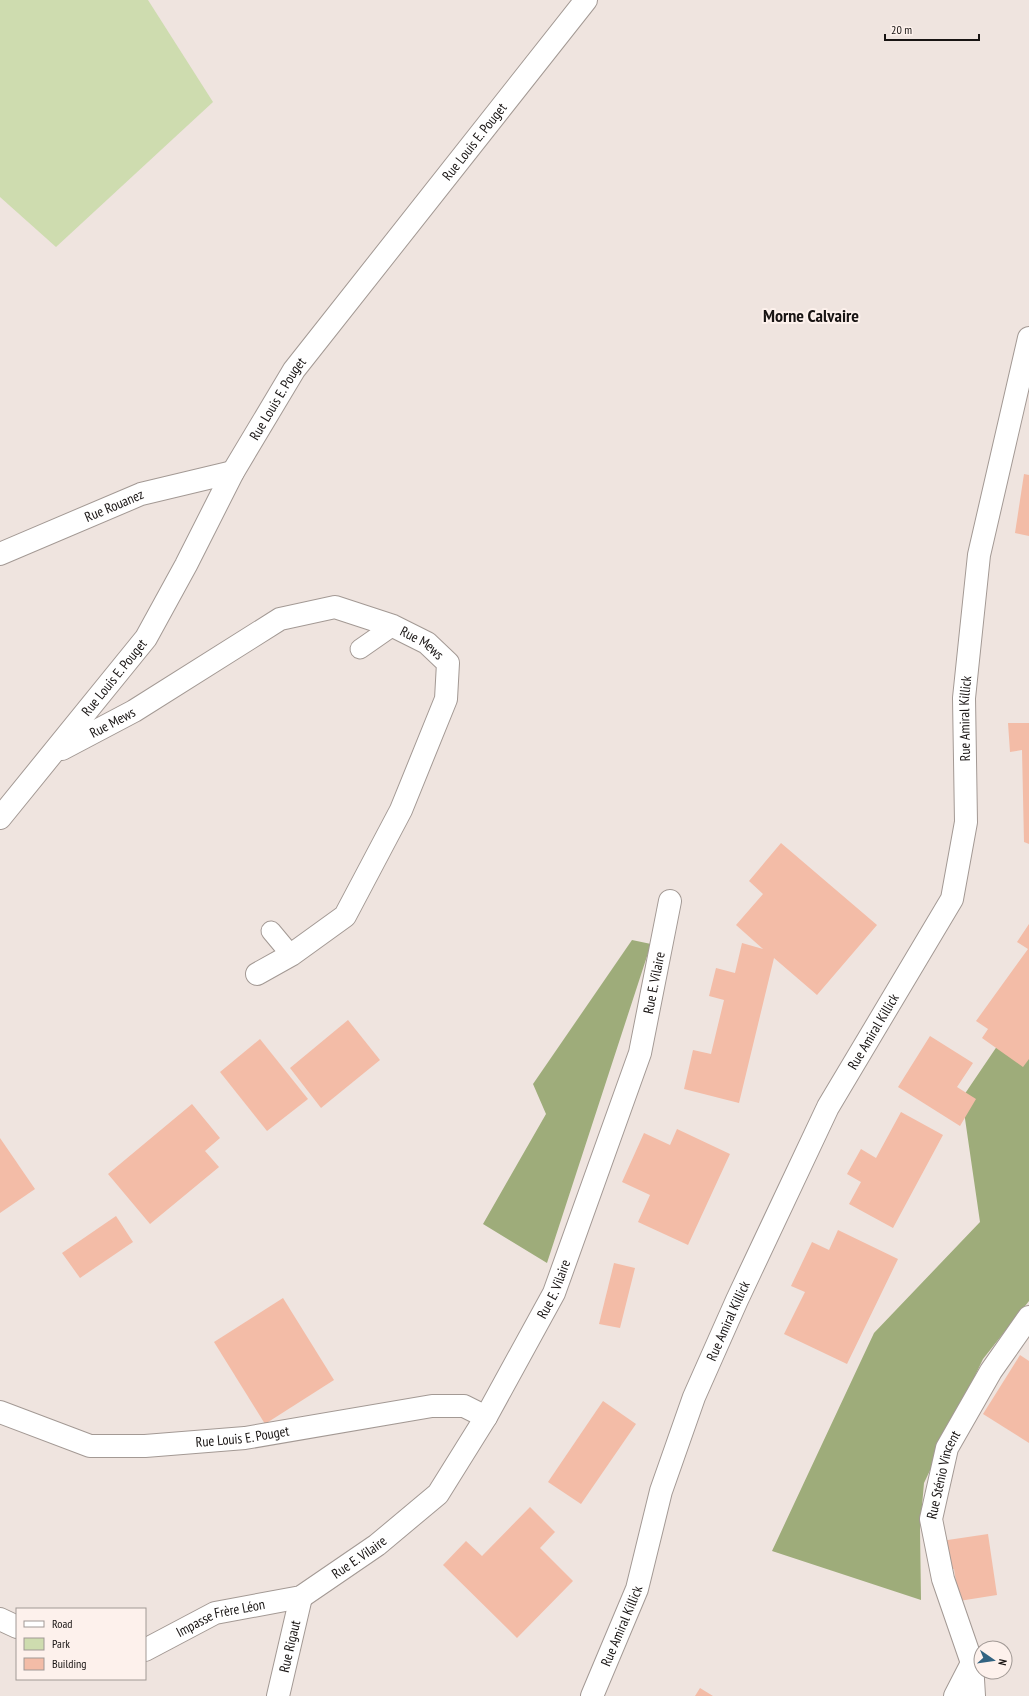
<svg xmlns="http://www.w3.org/2000/svg" width="1029" height="1696" viewBox="0 0 1029 1696" font-family="'PT Sans Narrow',sans-serif">
<style>
.green{fill:#cedcaf}
.forest{fill:#9eac7a}
.building{fill:#f3bca7}
.lines{fill:none;stroke-linecap:round;stroke-linejoin:round}
.lane-casing{stroke:#a39994;stroke-width:21}
.street-casing{stroke:#a39994;stroke-width:24}
.lane{stroke:#fff;stroke-width:19}
.street{stroke:#fff;stroke-width:22}
.labels{text-anchor:middle;stroke-width:4;stroke-linejoin:round;paint-order:stroke}
.street-label{font-size:14px;fill:#181413;stroke:#fdf1ec}
.district-label{font-size:18px;font-weight:bold;fill:#181413;stroke:#fdf1ec}
</style>
<rect width="100%" height="100%" fill="#efe4df"/>
<!-- green -->
<polygon class="green" points="0,0 148,0 213,102 56,247 0,197"/>
<!-- forest -->
<g class="forest">
<polygon points="632,940 651,944 547,1263 483,1224 546,1114 533,1084"/>
<polygon points="1029,999 1029,1301 983,1359 924,1483 920,1529 921,1600 772,1551 874,1333 980,1222 962,1098"/>
</g>
<!-- building -->
<g class="building">
<polygon points="1024,474 1029,475 1029,536 1015,533"/>
<polygon points="1008,723 1029,723 1029,844 1024,842 1022,750 1010,752"/>
<polygon points="781,843 877,925 817,995 774,958 739,1103 684,1089 693,1050 711,1054 724,1000 709,996 716,968 735,973 742,943 763,949 736,925 763,894 749,881"/>
<polygon points="1029,924 1029,1059 1023,1067 982,1038 988,1029 976,1021 1028,949 1017,942"/>
<polygon points="348,1020 380,1060 321,1108 290,1068"/>
<polygon points="930,1036 973,1063 957,1087 976,1099 960,1126 898,1087"/>
<polygon points="260,1039 308,1099 267,1131 220,1072"/>
<polygon points="192,1104 220,1138 205,1151 219,1167 150,1224 108,1174"/>
<polygon points="901,1112 943,1135 893,1228 849,1204 861,1182 847,1174 861,1149 876,1158"/>
<polygon points="677,1129 730,1154 688,1245 638,1222 650,1195 622,1182 644,1133 670,1145"/>
<polygon points="0,1138 35,1189 0,1213"/>
<polygon points="116,1216 133,1242 80,1278 62,1253"/>
<polygon points="838,1230 898,1259 847,1364 784,1334 805,1292 791,1286 812,1242 829,1250"/>
<polygon points="614,1263 635,1268 620,1328 599,1324"/>
<polygon points="283,1298 334,1380 265,1424 214,1342"/>
<polygon points="1020,1355 1029,1361 1029,1443 983,1414"/>
<polygon points="603,1401 636,1424 581,1504 548,1482"/>
<polygon points="530,1507 555,1532 540,1548 573,1581 517,1638 443,1565 466,1541 482,1556"/>
<polygon points="988,1534 997,1595 959,1601 954,1569 945,1570 941,1541"/>
<polygon points="700,1688 713,1696 695,1696"/>
</g>
<g class="lines">
<defs>
<g id="lane">
<polyline points="360,649 393,626"/>
<polyline points="271,931 291,955"/>
</g>
<g id="street">
<path id="s1" d="M 0,554 L 141,494 L 233,472"/>
<path id="s2" d="M 62,749 L 134,711 L 280,619 L 335,607 L 393,626 L 427,643 L 448,663 L 446,699 L 401,810 L 345,916 L 291,955 L 257,974"/>
<path id="s3" d="M 0,818 L 146,638 L 186,565 L 233,472 L 294,370 L 586,0"/>
<path id="s4" d="M 0,1412 L 90,1446 L 145,1446 L 245,1438 L 432,1406 L 464,1406 L 486,1417"/>
<polyline points="0,1619 17,1627"/>
<path id="s5" d="M 145,1650 L 215,1613 L 301,1597 L 377,1545 L 438,1494 L 486,1417 L 554,1293 L 640,1053 L 670,901"/>
<path id="s6" d="M 278,1696 L 301,1597"/>
<path id="s7" d="M 592,1696 L 637,1589 L 661,1491 L 694,1397 L 737,1300 L 828,1107 L 952,899 L 966,822 L 964,698 L 979,555 L 1029,338"/>
<polyline points="955,1696 972,1663"/>
<path id="s8" d="M 974,1696 L 972,1663 L 943,1579 L 931,1519 L 947,1448 L 991,1371 L 1029,1317"/>
</g>
</defs>
<!-- lane casing -->
<use href="#lane" class="lane-casing"/>
<!-- street casing -->
<use href="#street" class="street-casing"/>
<!-- lane -->
<use href="#lane" class="lane"/>
<!-- street -->
<use href="#street" class="street"/>
</g>
<g class="labels">
<!-- street labels -->
<g class="street-label">
<text dy="5" stroke="none"><textPath href="#s3" startOffset="829">Rue Louis E. Pouget</textPath></text>
<text dy="5" stroke="none"><textPath href="#s3" startOffset="505">Rue Louis E. Pouget</textPath></text>
<text dy="5" stroke="none"><textPath href="#s1" startOffset="124">Rue Rouanez</textPath></text>
<text dy="5" stroke="none"><textPath href="#s2" startOffset="405">Rue Mews</textPath></text>
<text dy="5" stroke="none"><textPath href="#s3" startOffset="181">Rue Louis E. Pouget</textPath></text>
<text dy="5" stroke="none"><textPath href="#s7" startOffset="1060">Rue Amiral Killick</textPath></text>
<text dy="5" stroke="none"><textPath href="#s2" startOffset="57">Rue Mews</textPath></text>
<text dy="5" stroke="none"><textPath href="#s5" startOffset="897">Rue E. Vilaire</textPath></text>
<text dy="5" stroke="none"><textPath href="#s7" startOffset="724">Rue Amiral Killick</textPath></text>
<text dy="5" stroke="none"><textPath href="#s5" startOffset="574">Rue E. Vilaire</textPath></text>
<text dy="5" stroke="none"><textPath href="#s7" startOffset="400">Rue Amiral Killick</textPath></text>
<text dy="5" stroke="none"><textPath href="#s4" startOffset="249">Rue Louis E. Pouget</textPath></text>
<text dy="5" stroke="none"><textPath href="#s8" startOffset="229">Rue Sténio Vincent</textPath></text>
<text dy="5" stroke="none"><textPath href="#s5" startOffset="237">Rue E. Vilaire</textPath></text>
<text dy="5" stroke="none"><textPath href="#s5" startOffset="83">Impasse Frère Léon</textPath></text>
<text dy="5" stroke="none"><textPath href="#s7" startOffset="76">Rue Amiral Killick</textPath></text>
<text dy="5" stroke="none"><textPath href="#s6" startOffset="51">Rue Rigaut</textPath></text>
</g>
<!-- district labels -->
<g class="district-label">
<text x="811" y="322">Morne Calvaire</text>
</g>
</g>
<!-- legend -->
<rect x="16" y="1608" width="130" height="72" fill="#fdf1ec" stroke="#a19995"/>
<rect x="24" y="1621" width="20" height="6" fill="#ffffff" stroke="#a19995"/>
<text x="52" y="1628" font-size="12" fill="#181413">Road</text>
<rect x="24" y="1638" width="20" height="12" fill="#cedcaf" stroke="#a19995"/>
<text x="52" y="1648" font-size="12" fill="#181413">Park</text>
<rect x="24" y="1658" width="20" height="12" fill="#f3bca7" stroke="#a19995"/>
<text x="52" y="1668" font-size="12" fill="#181413">Building</text>
<!-- north arrow -->
<g transform="translate(993 1660) rotate(103)"><circle r="19" fill="#fdf1ec" stroke="#a19995"/>
<path d="M0-3L7 15L0 10L-7 15Z" fill="#326381"/>
<text y="-6" font-size="11" font-weight="bold" text-anchor="middle" fill="#181413">N</text>
</g>
<!-- scale -->
<path d="M885 34v6h94v-6" fill="none" stroke="#181413" stroke-width="2"/>
<text x="891" y="34" font-size="12" fill="#181413" stroke="#fdf1ec" stroke-width="3" paint-order="stroke">20 m</text>
</svg>
